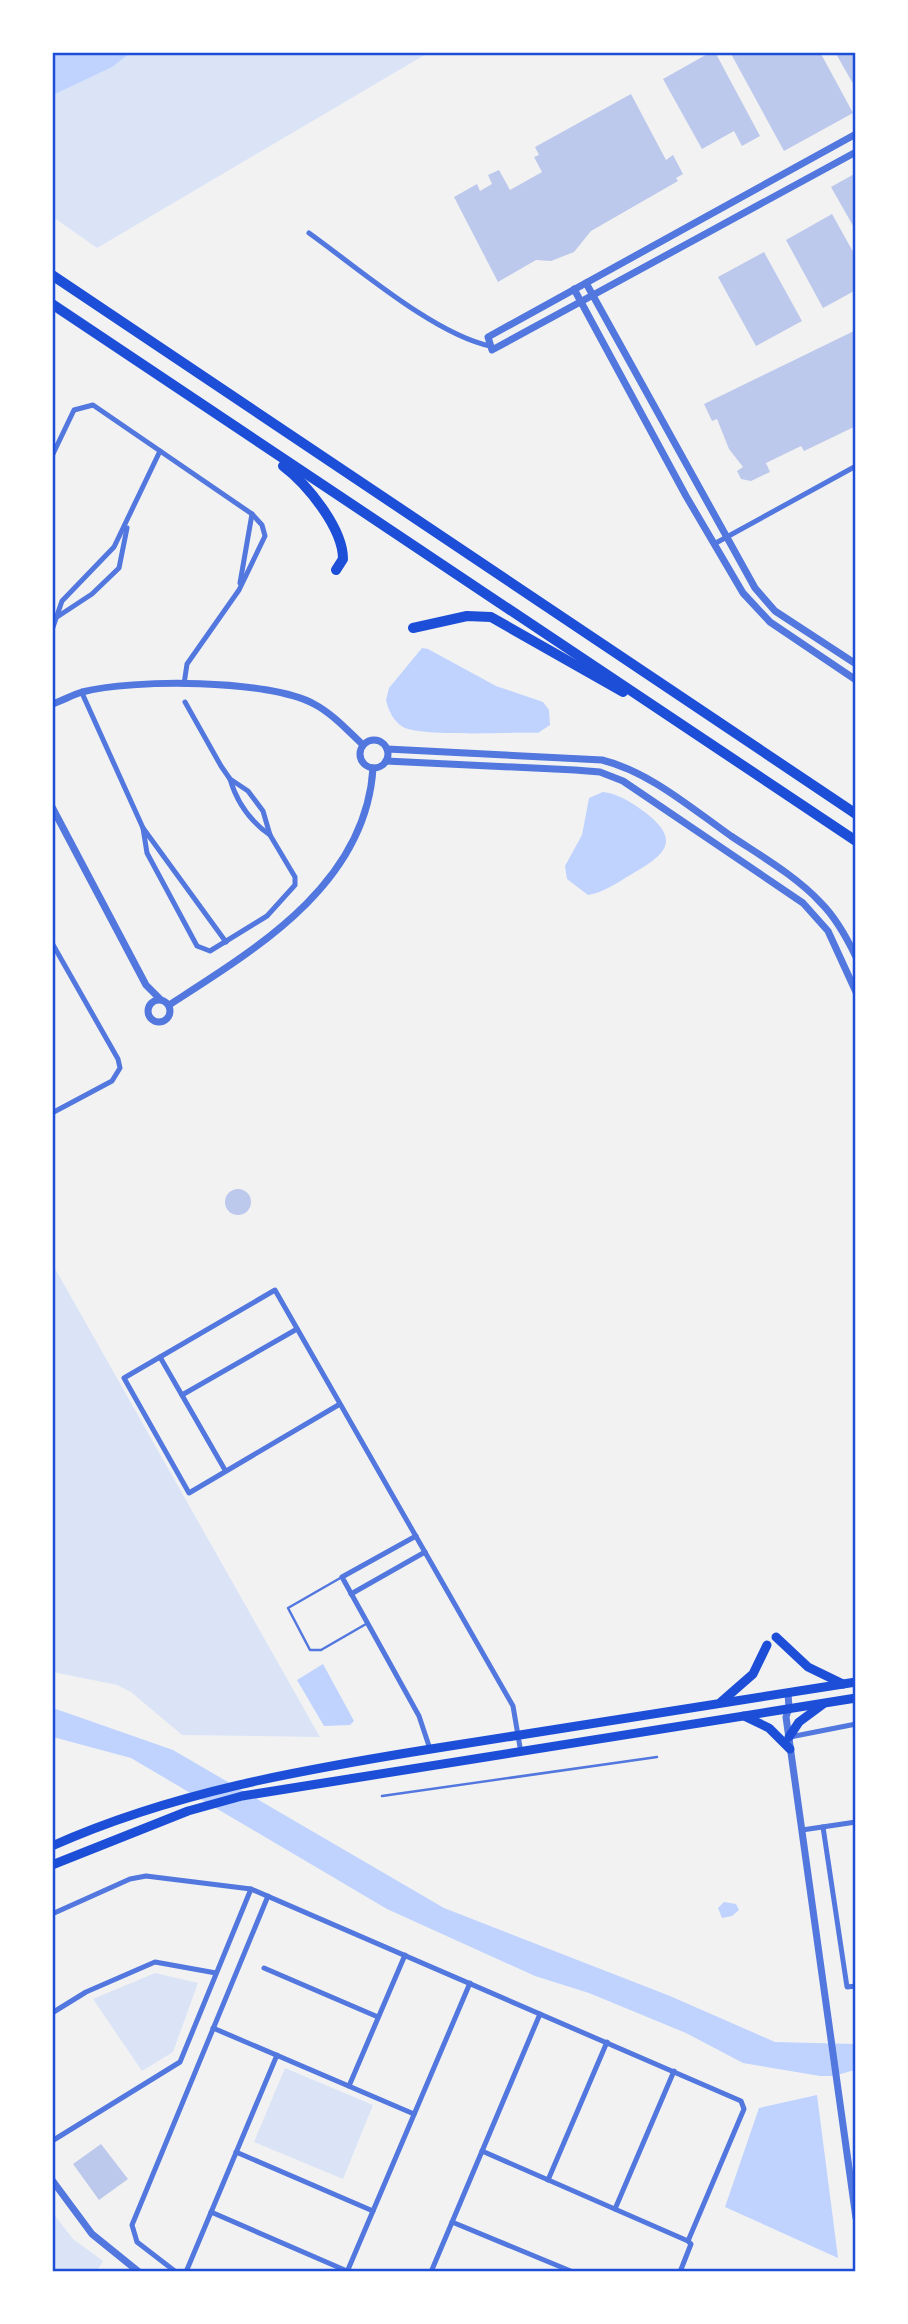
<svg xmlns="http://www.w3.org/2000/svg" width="908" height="2324" viewBox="0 0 908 2324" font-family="'DM Sans',sans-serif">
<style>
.green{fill:#dbe4f7}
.water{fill:#bfd3fe}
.building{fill:#bdc9ec}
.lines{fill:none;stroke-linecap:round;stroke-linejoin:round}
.service{stroke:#5277de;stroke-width:2.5}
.minor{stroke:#5277de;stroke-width:5}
.tertiary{stroke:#5277de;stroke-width:7}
.primary{stroke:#1d4ed8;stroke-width:9}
.motorway{stroke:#1d4ed8;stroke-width:10}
.neatline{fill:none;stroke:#1d4ed8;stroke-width:2.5}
</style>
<rect width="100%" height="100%" fill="#f2f2f2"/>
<!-- green -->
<g class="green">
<polygon points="53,53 428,53 97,248 53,217"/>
<polygon points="52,1265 53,1265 320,1737 182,1735 131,1692 117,1685 53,1672"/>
<polygon points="155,1973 198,1983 173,2052 142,2071 93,1999"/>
<polygon points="285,2068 373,2105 343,2179 254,2142"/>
<polygon points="52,2212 73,2239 103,2261 97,2271 53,2271"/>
</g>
<!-- water -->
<g class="water">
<polygon points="52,53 53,52 130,53 112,67 53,95"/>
<path d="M 422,648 L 428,649 L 496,686 L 543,702 L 549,710 L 550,725 L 538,733 C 513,732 420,737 403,727 C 394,722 388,710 386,700 L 389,688 Z"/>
<path d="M 603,792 C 620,794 632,803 646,813 C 683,842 663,856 632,874 C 618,882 603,893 588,895 L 567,879 L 565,866 L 582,835 L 589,798 Z"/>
<polygon points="323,1664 354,1721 350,1725 324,1726 297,1680"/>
<polygon points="53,1708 173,1750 444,1908 670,1996 775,2042 855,2044 855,2070 833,2076 820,2076 743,2063 686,2033 589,1993 535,1976 387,1909 131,1758 53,1737"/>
<polygon points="724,1902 736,1904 739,1910 732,1916 722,1918 718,1908"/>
<polygon points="817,2095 838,2258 725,2207 759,2108"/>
</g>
<!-- building -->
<g class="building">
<polygon points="711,52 715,52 760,136 742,146 734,131 702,149 663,79"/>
<polygon points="730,52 820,52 853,113 784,151"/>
<polygon points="835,52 856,52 856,89"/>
<polygon points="631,94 666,160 673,155 683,174 676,178 678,181 591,231 574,252 551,261 536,260 498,282 454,197 477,184 480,191 492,184 488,175 499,170 510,190 542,172 534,157 539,155 535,147"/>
<polygon points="856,173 856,231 831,187"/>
<polygon points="832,214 856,257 856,290 823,308 786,240"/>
<polygon points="764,252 802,321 756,346 718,277"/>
<polygon points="856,330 856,426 804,451 801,446 766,463 770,472 751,481 741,479 737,471 743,467 729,449 717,419 712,421 704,404"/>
<circle cx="238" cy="1202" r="13"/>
<polygon points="101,2144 128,2179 99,2200 73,2164"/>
</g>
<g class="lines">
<!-- service -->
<g class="service">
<polyline points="342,1577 288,1608 310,1650 321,1650 366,1624"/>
<polyline points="382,1796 657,1757"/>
</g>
<!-- minor -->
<g class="minor">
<path d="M 309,233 C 358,268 434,334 490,346"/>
<polyline points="52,456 74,410 93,405 252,514 262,525 265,536 239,590 187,664 184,684"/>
<polyline points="714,544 856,466"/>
<polyline points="240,583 252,514"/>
<polyline points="57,617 92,594 119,568 127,528"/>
<polyline points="52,630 62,601 114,547 160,451"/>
<polyline points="82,693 143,828 226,942"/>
<path d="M 230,779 C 237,803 250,821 270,835"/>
<polyline points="143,828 147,853 197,946 210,951 267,916 295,885 295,877 270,835 263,811 248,791 230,779 221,766 185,702"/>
<polyline points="52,943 118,1059 120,1068 112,1081 52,1113"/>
<polyline points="160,1357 225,1470"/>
<polyline points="182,1395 297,1329"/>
<polyline points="340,1404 189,1493 124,1378 275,1290 513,1706 521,1753"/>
<polyline points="416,1536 342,1577 419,1716 430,1749"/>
<polyline points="351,1594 425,1552"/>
<polyline points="790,1737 856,1724"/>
<polyline points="823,1827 847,1987 856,1986"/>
<polyline points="802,1830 856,1822"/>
<polyline points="52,1914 130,1879 146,1876 251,1889 741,2101 744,2109 688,2241 691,2244 680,2272"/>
<polyline points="264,1968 378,2017"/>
<polyline points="52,2013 86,1992 155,1962 216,1973"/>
<polyline points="213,2028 414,2114"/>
<polyline points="349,2086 405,1955"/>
<polyline points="52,2141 180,2062 251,1889"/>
<polyline points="482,2151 688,2241"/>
<polyline points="236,2152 373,2211"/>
<polyline points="548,2180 607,2042"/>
<polyline points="615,2209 674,2071"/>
<polyline points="211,2212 347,2271"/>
<polyline points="452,2222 573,2272"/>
<polyline points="176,2272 137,2242 132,2225 268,1896"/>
<polyline points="186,2272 277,2055"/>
<polyline points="347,2272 470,1983"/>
<polyline points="431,2272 540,2014"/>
</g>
<!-- tertiary -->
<g class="tertiary">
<polyline points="856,134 488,337 492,350 856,152"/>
<polyline points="586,283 755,588 775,611 856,664"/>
<polyline points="574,289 686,496 743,593 770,622 856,680"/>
<path d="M 52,704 C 62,701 72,695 82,692 C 132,679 269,679 314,704 C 333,714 348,731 363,745"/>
<circle cx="374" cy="754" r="14"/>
<path d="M 387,749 L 602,760 C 650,772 691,808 731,836 C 761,856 796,876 821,903 C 836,918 847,938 856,957"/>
<polyline points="386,761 575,770 600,772 623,781 803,903 828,931 856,992"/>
<polyline points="52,807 146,985 160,999"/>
<circle cx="159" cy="1011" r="11"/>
<path d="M 169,1005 C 256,949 366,884 373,768"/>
<polyline points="788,1693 789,1708 786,1717 856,2218"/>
<polyline points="52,2180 92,2234 139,2272"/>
</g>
<!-- primary -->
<g class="primary">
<polyline points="776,1637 808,1667 843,1684"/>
<polyline points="721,1702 753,1674 767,1645"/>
<polyline points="744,1716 769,1728 790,1749"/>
<polyline points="789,1737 799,1722 822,1705"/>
<path d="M 52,1846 C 173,1792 301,1770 431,1749 C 572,1726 714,1705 856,1682"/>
<polyline points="52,1865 188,1811 242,1796 856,1698"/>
</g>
<!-- motorway -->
<g class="motorway">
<polyline points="52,275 856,814"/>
<polyline points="52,304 856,841"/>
<path d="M 283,466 C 307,484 343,528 343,559 L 336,570"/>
<polyline points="413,628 467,616 491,617 623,692"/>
</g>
</g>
<!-- border -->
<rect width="908" height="2324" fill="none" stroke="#ffffff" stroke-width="108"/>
<rect x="54" y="54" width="800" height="2216" class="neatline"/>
</svg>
